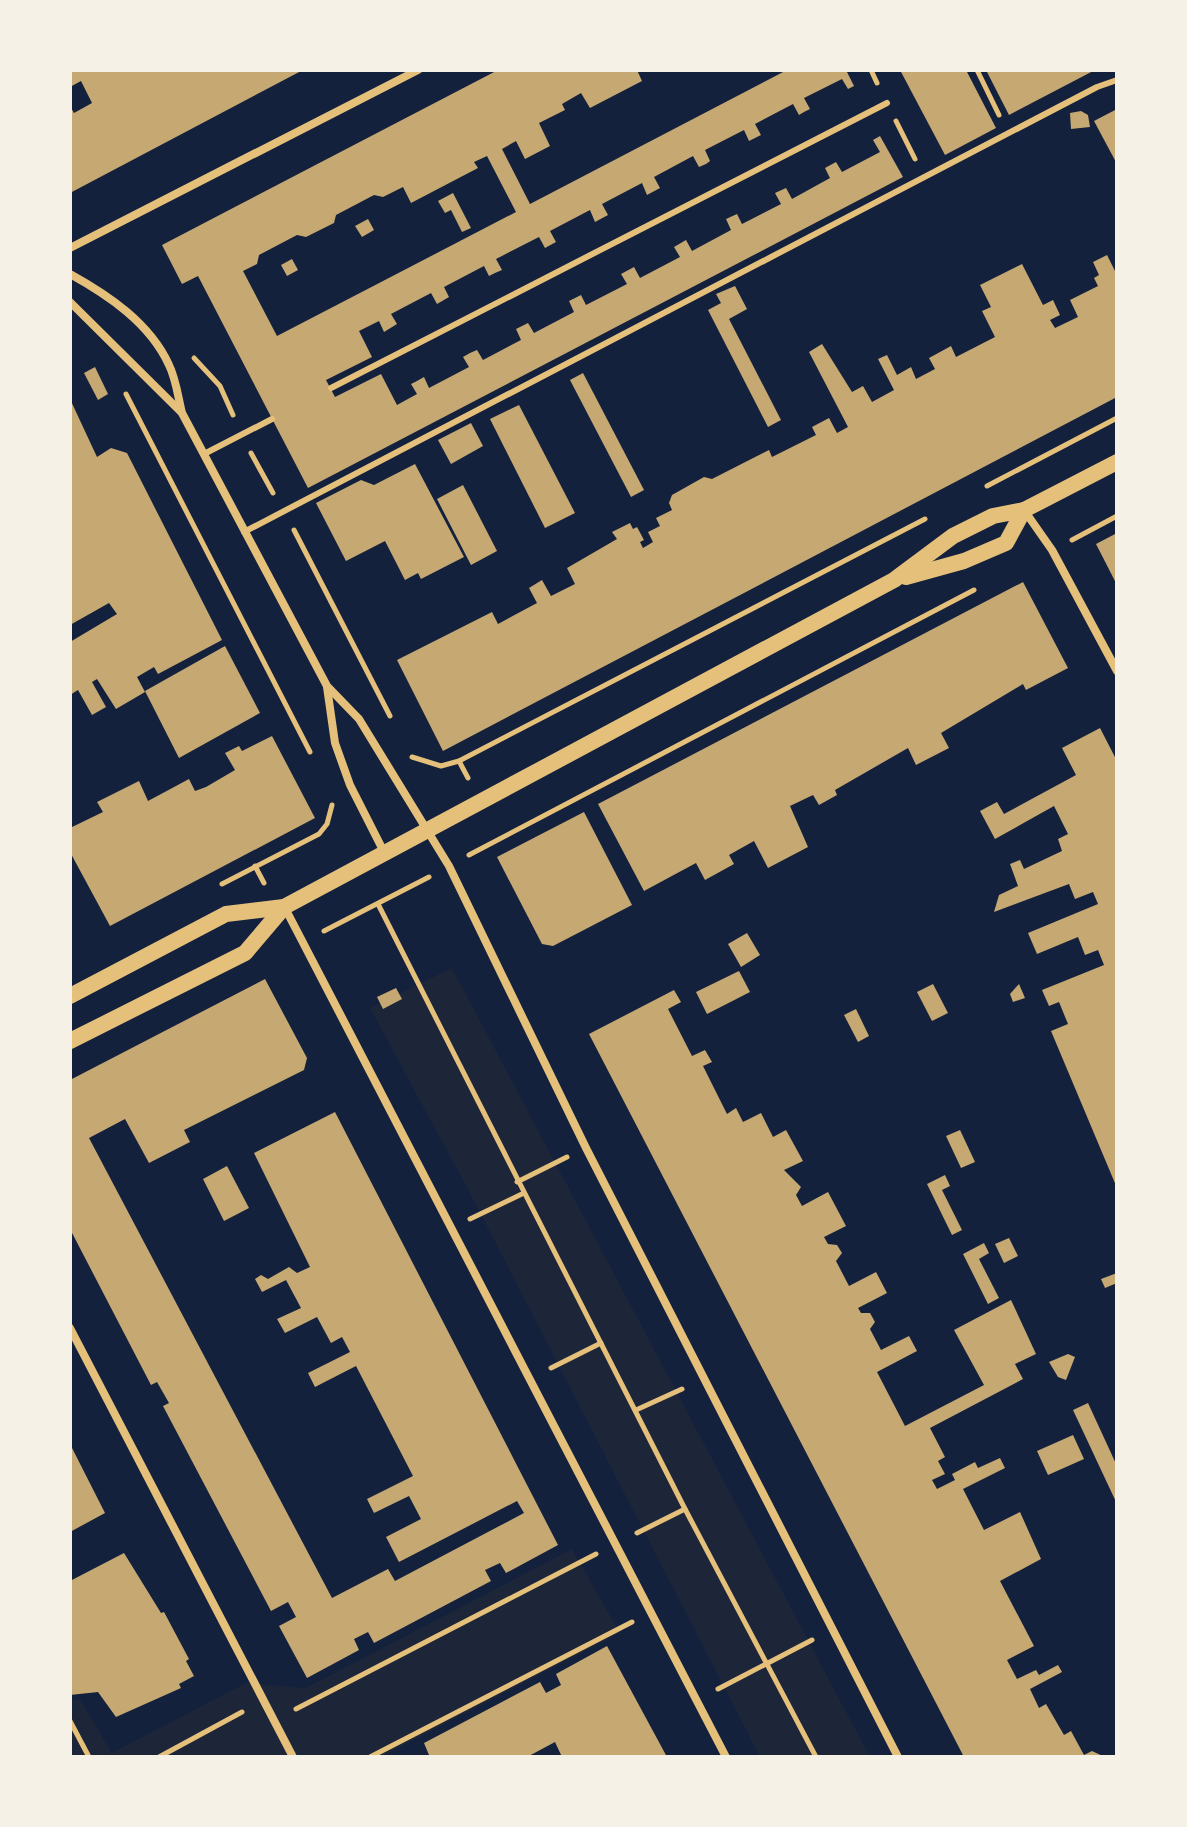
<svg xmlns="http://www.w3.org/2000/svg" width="1187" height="1827" viewBox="0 0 1187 1827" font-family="Karla,sans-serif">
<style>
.green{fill:#1d2539}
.building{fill:#c6a872;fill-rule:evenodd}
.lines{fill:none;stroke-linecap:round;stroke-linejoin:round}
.path{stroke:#e5c07b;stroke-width:5}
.service{stroke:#e5c07b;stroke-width:6}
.minor{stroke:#e5c07b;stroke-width:8}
.secondary{stroke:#e5c07b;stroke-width:16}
</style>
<rect width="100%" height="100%" fill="#14213d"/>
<!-- green -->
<g class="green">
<polygon points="452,968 870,1757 760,1757 470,1193 370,1008"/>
<polygon points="572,1549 620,1633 381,1757 70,1757 70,1700 80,1699 112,1753 246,1683 306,1688"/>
</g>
<!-- building -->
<g class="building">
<polygon points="70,70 303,70 70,193 70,106 74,113 92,103 81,81 70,87"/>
<path d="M 498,70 L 637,70 L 642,81 L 590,108 L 581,93 L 562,104 L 565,110 L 539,123 L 550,146 L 525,159 L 516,141 L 502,149 L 530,204 L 787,70 L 846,70 L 854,86 L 848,89 L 842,79 L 804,98 L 810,109 L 804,112 L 799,115 L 793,104 L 755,124 L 761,135 L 749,141 L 744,130 L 705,150 L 710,161 L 706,164 L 699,167 L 693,156 L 654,177 L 660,188 L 647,195 L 642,183 L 602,204 L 608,215 L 595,222 L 590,210 L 550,231 L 556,242 L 545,248 L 539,237 L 496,259 L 502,270 L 495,273 L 489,276 L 484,266 L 444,287 L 449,297 L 437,304 L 431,293 L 391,314 L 397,324 L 384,332 L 379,321 L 359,331 L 372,357 L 326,380 L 335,397 L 381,374 L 397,405 L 417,394 L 411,384 L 417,381 L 424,377 L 429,388 L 469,367 L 463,357 L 470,353 L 477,350 L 483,360 L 521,340 L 516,329 L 528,323 L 534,333 L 574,312 L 569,301 L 581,295 L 586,305 L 627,284 L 621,274 L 634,267 L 640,278 L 680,257 L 674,247 L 686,240 L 692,251 L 731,230 L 726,219 L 737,214 L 742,224 L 781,204 L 775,193 L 786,188 L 792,199 L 830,178 L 825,168 L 836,162 L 842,172 L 880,152 L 873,140 L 880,136 L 903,177 L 308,488 L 198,276 L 182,284 L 162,245 ZM 487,156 L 516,212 L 277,336 L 243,271 L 257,264 L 259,255 L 297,235 L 306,237 L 334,223 L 336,215 L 374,195 L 383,197 L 403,187 L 411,203 L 478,168 L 474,162 Z"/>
<polygon points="900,70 966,70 996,128 945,155"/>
<polygon points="986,70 1095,70 1009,115"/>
<polygon points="1117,109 1117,164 1094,121"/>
<polygon points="1081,111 1088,115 1090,127 1071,129 1070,113"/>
<polygon points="453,193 471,228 462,232 451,210 445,213 438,201"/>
<polygon points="368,219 374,230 362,237 355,226"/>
<polygon points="1107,255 1117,275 1117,397 443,751 397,660 492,612 498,624 537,603 529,588 542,580 551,596 575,584 567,568 617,539 612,532 630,523 633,529 637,527 644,540 640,542 643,548 653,542 648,532 660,526 656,518 672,510 669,503 672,495 704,477 712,479 769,450 772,457 816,435 812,427 829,418 837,433 848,427 809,352 822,344 852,392 863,386 872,402 894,390 878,359 887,355 897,375 911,367 916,379 935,369 929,358 951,346 956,357 995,337 982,311 991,307 980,285 1022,264 1043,305 1053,300 1060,315 1050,320 1055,328 1078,317 1070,300 1098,286 1094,278 1099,275 1093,262"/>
<polygon points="292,259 298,270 287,276 281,265"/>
<polygon points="735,286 747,309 729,319 781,420 768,427 708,310 721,303 716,294"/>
<polygon points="95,367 108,394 98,400 84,373"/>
<polygon points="583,373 644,490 631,497 570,380"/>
<polygon points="70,399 97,457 111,448 127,453 222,640 158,674 154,667 137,677 145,692 116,709 97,679 92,682 106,707 92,715 78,690 70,695 70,642 117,614 109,603 70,625"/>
<polygon points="519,405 575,513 545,528 490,419"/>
<polygon points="471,423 483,446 451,464 438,440"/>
<polygon points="415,464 464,557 421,579 418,573 405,580 385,541 346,561 316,503 361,480 374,485"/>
<polygon points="463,485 497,551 471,565 437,499"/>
<polygon points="1117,533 1117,585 1096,544"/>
<polygon points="1023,582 1068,668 1026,690 1023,684 941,733 949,748 916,765 908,748 835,790 837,795 819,805 813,795 790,806 808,847 768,868 754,841 729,855 734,864 705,880 696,863 644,891 598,804"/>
<polygon points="225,646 260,713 179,758 145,691"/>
<polygon points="1100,728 1117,761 1117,1188 1051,1031 1068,1024 1059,1002 1049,1006 1042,990 1104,965 1098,950 1085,955 1078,937 1037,954 1028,933 1098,904 1093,892 1075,899 1069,884 994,912 999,895 1018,886 1010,864 1020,860 1024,869 1062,851 1058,839 1068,834 1054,806 995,839 980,811 997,802 1004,814 1076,775 1062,748"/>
<polygon points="272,736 315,818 110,926 70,852 70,828 103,812 97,802 139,781 148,801 189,779 195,791 206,787 235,770 225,753 239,746 242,751"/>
<polygon points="584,812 632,905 553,946 542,944 497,857"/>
<polygon points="747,933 760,955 741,967 728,944"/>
<polygon points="739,971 750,992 707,1014 696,992"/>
<polygon points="265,979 307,1058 304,1070 184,1130 190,1142 149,1163 125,1119 89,1138 332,1598 388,1569 395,1581 524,1513 517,1501 399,1562 386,1537 421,1519 409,1496 374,1513 367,1499 413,1476 356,1366 315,1387 308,1373 350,1352 342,1337 331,1343 317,1317 285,1333 277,1319 301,1308 286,1280 262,1292 255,1279 261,1275 268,1279 289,1267 297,1273 310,1267 254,1153 335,1112 558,1545 506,1573 500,1563 485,1570 491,1581 374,1643 368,1632 354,1639 359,1650 307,1678 279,1626 296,1617 288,1602 271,1611 163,1406 169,1403 157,1382 151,1385 70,1229 70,1080"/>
<polygon points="933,984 948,1013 932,1021 917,992"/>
<polygon points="1019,984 1025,998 1013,1002 1010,994"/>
<polygon points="396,988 402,999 383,1009 377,997"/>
<polygon points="674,990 681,1002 668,1009 692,1056 705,1050 712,1062 703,1066 727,1114 736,1108 743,1122 761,1113 773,1137 786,1130 803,1161 784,1170 801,1187 796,1195 802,1206 828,1192 846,1226 824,1237 828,1244 837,1245 842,1253 836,1261 849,1286 876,1272 887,1293 858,1308 861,1313 870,1313 875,1322 870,1329 881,1350 909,1336 917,1351 877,1372 905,1426 984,1385 954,1330 1011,1300 1036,1354 1015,1364 1023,1379 930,1428 945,1457 938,1461 945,1474 932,1480 937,1489 955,1480 952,1474 975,1462 978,1468 1000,1458 1005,1468 963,1489 984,1530 1020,1512 1041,1559 1000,1581 1034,1646 1007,1660 1017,1679 1036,1670 1039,1675 1058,1665 1062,1672 1030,1689 1039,1708 1046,1704 1064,1735 1071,1731 1084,1755 1092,1751 1105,1757 964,1757 589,1034"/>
<polygon points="856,1009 869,1036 858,1042 844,1015"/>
<polygon points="960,1130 975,1162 961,1168 946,1136"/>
<polygon points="227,1166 249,1208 224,1221 203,1179"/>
<polygon points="945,1175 950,1186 942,1190 962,1230 952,1235 927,1184"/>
<polygon points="1009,1238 1018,1256 1004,1263 995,1244"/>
<polygon points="984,1243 989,1253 979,1259 999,1298 988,1304 963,1254"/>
<polygon points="1117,1273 1117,1283 1105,1288 1101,1279"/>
<polygon points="1068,1354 1075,1357 1066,1380 1058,1377 1049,1362"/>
<polygon points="1088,1403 1117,1466 1117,1504 1073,1410"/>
<polygon points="1073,1435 1084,1459 1048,1475 1037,1451"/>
<polygon points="70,1444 105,1513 70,1532"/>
<polygon points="124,1553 161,1613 164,1612 189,1659 186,1661 194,1676 179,1684 181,1688 116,1717 98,1692 70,1695 70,1581"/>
<polygon points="607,1646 667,1757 562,1757 555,1742 527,1757 425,1757 429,1755 424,1743 540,1682 546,1693 561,1685 556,1674"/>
</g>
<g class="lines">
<!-- path -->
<g class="path">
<polyline points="871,70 877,83"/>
<polyline points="977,70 999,115"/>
<polyline points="896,121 915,159"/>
<polyline points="194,358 220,386 233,415"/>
<polyline points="126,394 310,752"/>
<polyline points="251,453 273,493"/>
<polyline points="987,486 1117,418"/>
<polyline points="294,530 390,716"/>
<polyline points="1072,540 1117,516"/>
<polyline points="412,757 441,766 459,761 925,519"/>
<polyline points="459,761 468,778"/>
<polyline points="469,855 974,590"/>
<polyline points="255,866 264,883"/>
<polyline points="222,884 319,834 327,824 332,805"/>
<polyline points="378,904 685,1509 816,1757"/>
<polyline points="324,931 429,877"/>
<polyline points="517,1182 567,1157"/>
<polyline points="470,1219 524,1193"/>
<polyline points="551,1368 601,1343"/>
<polyline points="636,1410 682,1389"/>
<polyline points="637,1533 685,1509"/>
<polyline points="718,1689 812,1640"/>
<polyline points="296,1709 596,1554"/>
<polyline points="70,1721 89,1757"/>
<polyline points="159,1757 242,1712"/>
<polyline points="370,1757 632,1622"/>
</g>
<!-- service -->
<g class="service">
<polyline points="331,388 887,103"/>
<polyline points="204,454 272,419"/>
<polyline points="244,532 1097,87 1117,80"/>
</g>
<!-- minor -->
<g class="minor">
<polyline points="70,248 418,70"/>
<path d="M 70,274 C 108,295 150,323 169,365 C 176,379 178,397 182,413 L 327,686 L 359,719 L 449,866 L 586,1148 L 898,1757"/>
<polyline points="70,302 181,412"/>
<polyline points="1024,510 1052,550 1117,671"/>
<polyline points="327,687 335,743 350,785 385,854"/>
<polyline points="285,908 726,1757"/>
<polyline points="70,1328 293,1757"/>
</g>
<!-- secondary -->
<g class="secondary">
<polyline points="906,577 964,561 1006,543 1024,510"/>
<polyline points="70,996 226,914 284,907"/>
<polyline points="70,1041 245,953 284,907 894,580 953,536 993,516 1024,510 1117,462"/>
</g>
</g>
<!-- border -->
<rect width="1187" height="1827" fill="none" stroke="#f6f1e7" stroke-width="144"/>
</svg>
